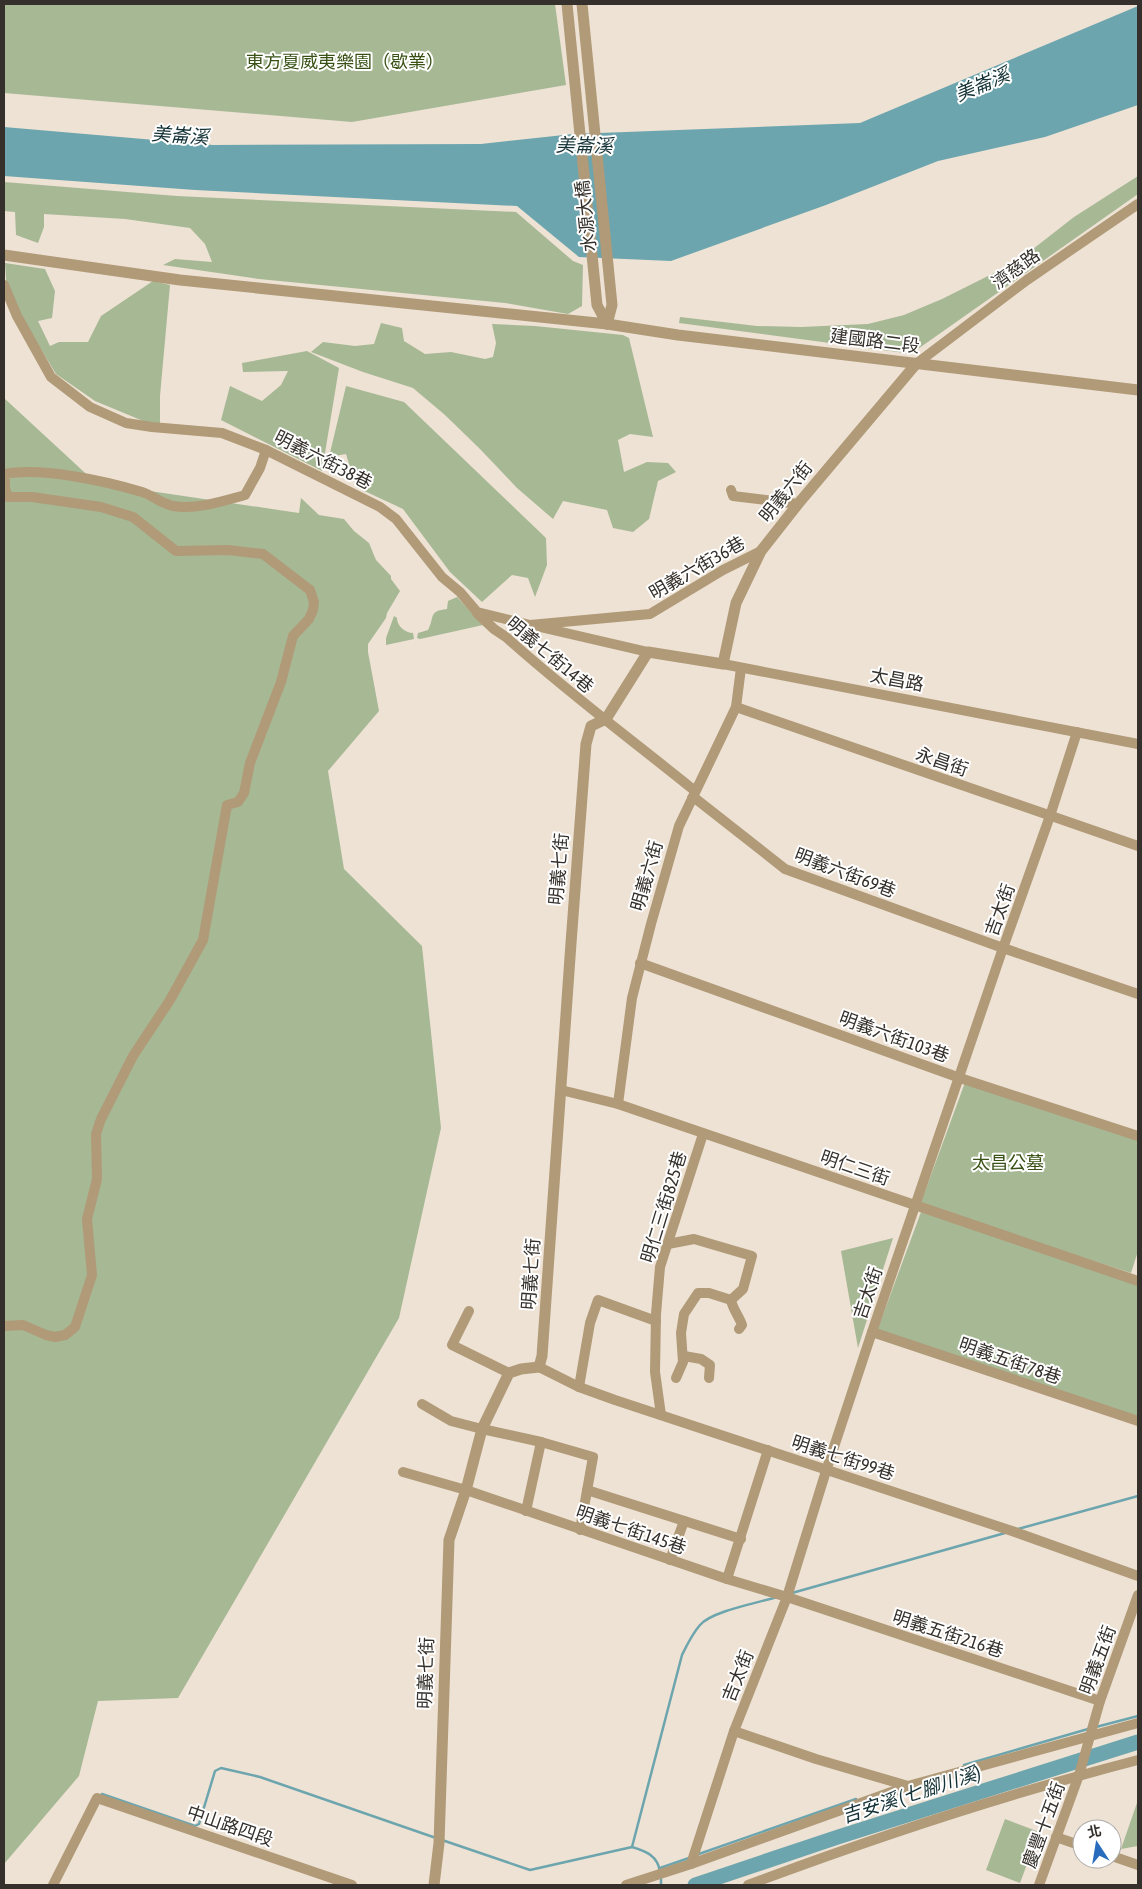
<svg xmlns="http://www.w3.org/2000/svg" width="1142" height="1889" viewBox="0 0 1142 1889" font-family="'Asap Condensed','Noto Sans TC',sans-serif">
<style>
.green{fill:#a7b895}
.water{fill:#6da5ae}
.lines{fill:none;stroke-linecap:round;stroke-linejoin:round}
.stream{stroke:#6da5ae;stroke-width:2.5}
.river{stroke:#6da5ae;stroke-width:15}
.minor{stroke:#b09a78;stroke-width:10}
.tertiary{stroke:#b09a78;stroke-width:11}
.labels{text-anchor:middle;stroke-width:4;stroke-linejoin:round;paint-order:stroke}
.park-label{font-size:18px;fill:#395115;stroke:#fff}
.street-label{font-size:18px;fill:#35302b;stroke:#fff}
.water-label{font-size:19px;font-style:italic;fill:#143236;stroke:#fff}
</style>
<rect width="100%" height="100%" fill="#eee2d4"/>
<!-- green -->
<g class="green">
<polygon points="4,4 555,4 566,85 352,122 4,93"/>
<polygon points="1138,176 1138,194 915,351 905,353 679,323 680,317 757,326 801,327 868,324 904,315 942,299 998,271 1024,256 1074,217"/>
<polygon points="4,182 177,196 516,212 573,261 583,265 582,306 568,314 505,303 259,279 163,265 175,259 212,262 205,244 190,228 125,219 44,214 44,227 38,243 16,235 15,212 4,211"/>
<polygon points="5,263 45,269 55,291 52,318 38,321 50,346 59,342 88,342 101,316 153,281 170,285 160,396 160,428 95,401 56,374 7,293"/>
<polygon points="381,323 402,328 404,341 425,354 451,352 485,359 493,357 496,343 492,324 535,326 623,335 629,338 653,437 630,434 618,440 624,472 647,462 668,463 676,472 658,481 649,519 633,532 613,528 607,510 563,501 553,519 517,488 480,449 445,415 413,388 363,372 311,352 323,342 355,346 374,344"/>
<polygon points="307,351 339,368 322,471 221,420 230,386 262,401 281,385 288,371 243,372 242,363"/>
<polygon points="346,386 404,402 546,538 547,565 535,597 528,578 512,575 482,602 450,572 403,509 356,487 346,454 329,457"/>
<polygon points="4,398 96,483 299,513 301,498 319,515 344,519 354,531 369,543 376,560 391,576 391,579 400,591 387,613 386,618 368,644 368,652 379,711 328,771 344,869 422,946 441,1128 399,1318 178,1698 98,1701 79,1776 4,1864"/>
<path d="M 457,597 L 483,625 L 420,639 L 417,638 L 418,633 L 428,630 C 435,617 428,611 447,609 L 448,601 Z"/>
<path d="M 394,616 L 397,618 C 397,626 405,633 413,633 L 414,639 L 386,645 L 386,638 Z"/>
<polygon points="967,1077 1138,1135 1138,1251 1131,1273 920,1205"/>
<polygon points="921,1212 1138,1284 1138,1418 877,1331"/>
<polygon points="893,1238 858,1348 841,1251"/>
<polygon points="1138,1800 1138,1846 1121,1849"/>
<polygon points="1005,1819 1039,1832 1020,1883 986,1870"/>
</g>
<!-- water -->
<polygon class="water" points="1138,6 1138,105 1045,137 938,161 826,205 671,261 579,257 517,206 195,190 4,176 4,127 213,145 481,144 573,134 860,123"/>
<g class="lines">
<!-- stream -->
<g class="stream">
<polyline points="1018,1529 1138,1496"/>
<polyline points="792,1593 1005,1533"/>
<polyline points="1096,1727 1138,1716"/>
<polyline points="964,1765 1088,1729"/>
<polyline points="102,1794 195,1826 199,1824 215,1771 221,1768 260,1777 436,1838"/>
<path d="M 442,1840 L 530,1870 L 632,1847 C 646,1851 658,1856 660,1872"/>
<path d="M 632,1847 L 682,1655 C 687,1645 692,1634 700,1625 C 712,1611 758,1603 777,1597"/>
<polyline points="696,1855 856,1799"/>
<polyline points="660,1868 689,1858"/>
<polyline points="661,1878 661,1885"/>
</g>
<!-- river -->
<polyline class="river" points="695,1885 838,1837 1138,1742"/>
<!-- minor -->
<g class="minor">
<polyline points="4,285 17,316 51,377 90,407 126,423 152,427 222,433 266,450 380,507 396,519 442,577 460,592 477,612 530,625 650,614 723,570 761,551"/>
<polyline points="916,364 1027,280 1138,204"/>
<polyline points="731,490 733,496 798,504"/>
<path d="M 477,613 L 494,629 L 506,637 C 567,692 632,740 695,791"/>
<polyline points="540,627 648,652"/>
<polyline points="723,664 1138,744"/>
<polyline points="736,707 1138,846"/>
<polyline points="692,798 696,799 785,869 1003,948 1138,994"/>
<polyline points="640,963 960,1078 1138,1136"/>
<polyline points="561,1090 618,1104 1138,1281"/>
<polyline points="618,1104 632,998 651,924 679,826 736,707 741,668"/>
<path d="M 668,1244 L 694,1239 L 752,1256 L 743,1289 L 731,1300 C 733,1310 739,1316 742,1325 L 739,1329"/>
<polyline points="469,1311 452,1345 509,1373"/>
<path d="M 4,1326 L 23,1325 L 46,1335 L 55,1337 L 65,1335 L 75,1327 L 92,1275 L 87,1219 L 97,1179 L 96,1134 L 101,1119 L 133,1056 L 170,1000 L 203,940 L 227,805 L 238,802 L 244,793 L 250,763 L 281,682 L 293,636 L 309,619 L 313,610 L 314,602 L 310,590 L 263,554 L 228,550 L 176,551 L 133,517 L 101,507 L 32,497 L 8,497 L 5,488 L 5,474 C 42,467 105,481 142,492 C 152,495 162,504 173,506 C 196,510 223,501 245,495 L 260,468 L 266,450"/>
<polyline points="872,1332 1138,1421"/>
<polyline points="684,1356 701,1359 710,1365 709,1378"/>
<polyline points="539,1367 579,1387 615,1400 1012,1531 1138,1576"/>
<polyline points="676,1378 683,1362 681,1333 684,1314 698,1293 709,1293 731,1300"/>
<polyline points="579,1387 590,1323 598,1300 656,1321"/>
<polyline points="422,1404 451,1421 482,1429 541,1442 593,1457 580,1530"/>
<polyline points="661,1415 655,1372 656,1314 660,1267 703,1134"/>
<polyline points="403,1472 466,1490 727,1579 787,1597 1100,1701"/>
<polyline points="587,1490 741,1539"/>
<polyline points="526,1511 541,1442"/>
<polyline points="670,1560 684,1521"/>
<polyline points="727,1579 768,1450"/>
<polyline points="734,1731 816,1759 908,1786"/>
<polyline points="1056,1837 1082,1846"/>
<polyline points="1112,1856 1138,1865"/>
<polyline points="691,1864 734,1731 787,1597 826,1471 872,1332 1003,948 1050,816 1077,732"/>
<polyline points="53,1885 97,1798 352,1885"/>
<polyline points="626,1885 691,1864 908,1786 1138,1723"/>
<path d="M 748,1885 C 876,1837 1006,1794 1138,1760"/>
<polyline points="1039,1885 1079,1775 1100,1701 1138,1595"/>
</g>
<!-- tertiary -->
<g class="tertiary">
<polyline points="567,4 597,305 607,324"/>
<polyline points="582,4 612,305 607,324"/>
<polyline points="4,255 180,280 607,324 678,335 1138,390"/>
<polyline points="434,1885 439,1843 449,1540 466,1490 482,1429 509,1373 521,1369 539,1367 542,1356 571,943 586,744 591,726 606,719 648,652 723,664 736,603 761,551 798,504 916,364"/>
</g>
</g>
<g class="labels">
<!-- park labels -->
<g class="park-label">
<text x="345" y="68">東方夏威夷樂園（歇業）</text>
<text x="1008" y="1169">太昌公墓</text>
</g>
<!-- street labels -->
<g class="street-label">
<text transform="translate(586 216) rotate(-96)" y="6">水源大橋</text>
<text transform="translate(1016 269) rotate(-36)" y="6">濟慈路</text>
<text transform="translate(875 341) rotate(7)" y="6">建國路二段</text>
<text transform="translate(323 460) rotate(27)" y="6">明義六街38巷</text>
<text transform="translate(786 492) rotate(-51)" y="6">明義六街</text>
<text transform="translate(697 568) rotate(-30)" y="6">明義六街36巷</text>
<text transform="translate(550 655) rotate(40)" y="6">明義七街14巷</text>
<text transform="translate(897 680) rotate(11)" y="6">太昌路</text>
<text transform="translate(942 762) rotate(19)" y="6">永昌街</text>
<text transform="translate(559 869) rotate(-85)" y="6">明義七街</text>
<text transform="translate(845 873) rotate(21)" y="6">明義六街69巷</text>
<text transform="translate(647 876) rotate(-74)" y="6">明義六街</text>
<text transform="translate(1000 910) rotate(-70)" y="6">吉太街</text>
<text transform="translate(894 1037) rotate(20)" y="6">明義六街103巷</text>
<text transform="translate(855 1168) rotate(19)" y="6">明仁三街</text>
<text transform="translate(664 1207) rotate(-73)" y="6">明仁三街825巷</text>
<text transform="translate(531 1274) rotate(-86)" y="6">明義七街</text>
<text transform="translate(868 1293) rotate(-71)" y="6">吉太街</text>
<text transform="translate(1010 1361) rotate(19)" y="6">明義五街78巷</text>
<text transform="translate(843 1458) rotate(18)" y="6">明義七街99巷</text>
<text transform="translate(631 1530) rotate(19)" y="6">明義七街145巷</text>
<text transform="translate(948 1634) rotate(18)" y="6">明義五街216巷</text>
<text transform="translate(1098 1660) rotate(-70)" y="6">明義五街</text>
<text transform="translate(426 1673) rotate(-88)" y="6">明義七街</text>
<text transform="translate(738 1676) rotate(-68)" y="6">吉太街</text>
<text transform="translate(1044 1825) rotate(-70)" y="6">慶豐十五街</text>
<text transform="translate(230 1826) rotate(19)" y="6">中山路四段</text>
</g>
<!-- water labels -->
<g class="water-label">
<text transform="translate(982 84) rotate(-23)" y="7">美崙溪</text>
<text transform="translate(180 135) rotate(4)" y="7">美崙溪</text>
<text transform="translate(584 145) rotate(1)" y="7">美崙溪</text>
<text transform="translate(911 1794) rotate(-18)" y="7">吉安溪 (七腳川溪)</text>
</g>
</g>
<!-- border -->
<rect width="1142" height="1889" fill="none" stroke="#35302b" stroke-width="10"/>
<!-- north arrow -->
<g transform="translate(1097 1844) rotate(348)"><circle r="24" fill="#ffffff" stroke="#aeacaa"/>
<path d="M0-4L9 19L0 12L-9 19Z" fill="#286cbd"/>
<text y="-8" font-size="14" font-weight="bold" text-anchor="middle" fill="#35302b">北</text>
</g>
</svg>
